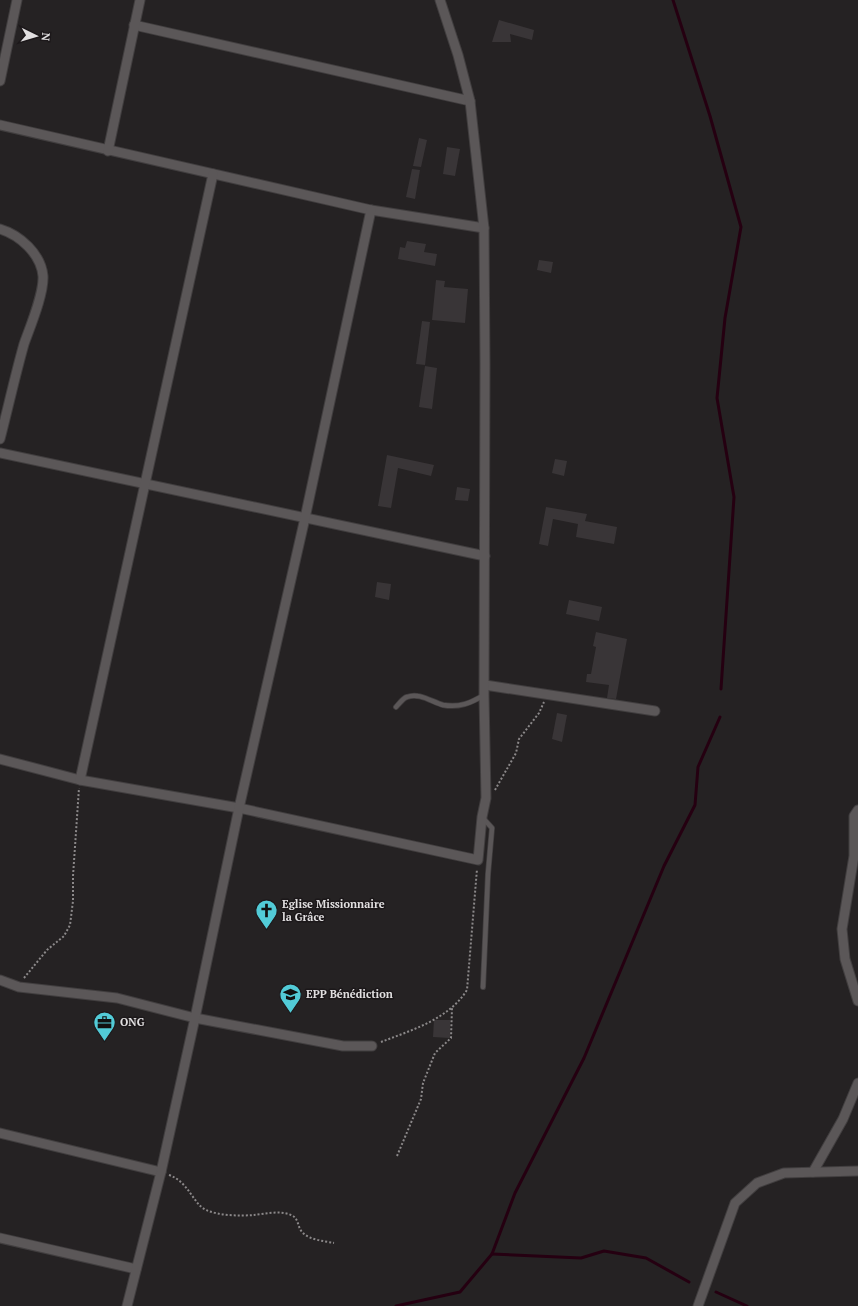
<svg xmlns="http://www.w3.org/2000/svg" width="858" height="1306" viewBox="0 0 858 1306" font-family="'PT Serif',serif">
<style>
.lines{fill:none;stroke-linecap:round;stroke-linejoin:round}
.stream{stroke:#250011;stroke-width:3}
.building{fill:#393537}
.lane-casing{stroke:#413e3f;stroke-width:6}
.street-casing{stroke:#413e3f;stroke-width:11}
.path{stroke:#8b8889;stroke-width:2;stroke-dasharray:2 2;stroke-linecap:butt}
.lane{stroke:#5b5758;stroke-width:4.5}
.street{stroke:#5b5758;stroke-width:9}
.labels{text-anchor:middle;stroke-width:3;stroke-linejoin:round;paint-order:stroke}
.poi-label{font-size:11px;font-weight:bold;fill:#e1dfe0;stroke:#1c181a;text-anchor:start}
</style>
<rect width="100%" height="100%" fill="#252223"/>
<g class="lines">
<!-- stream -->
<g class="stream">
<polyline points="673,0 710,116 741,227 725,318 717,398 734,497 721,689"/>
<polyline points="492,1254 581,1258 604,1251 646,1258 689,1282"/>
<polyline points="716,1292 747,1306"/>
<polyline points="396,1306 460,1292 492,1254 515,1193 584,1058 664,866 695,805 698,767 720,717"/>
</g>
</g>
<!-- building -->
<g class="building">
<polygon points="499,20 534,30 532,40 510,34 511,42 492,42"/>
<polygon points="419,138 427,140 421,167 413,166"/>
<polygon points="447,147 460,149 455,176 443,174"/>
<polygon points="412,169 420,170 415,199 406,197"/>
<polygon points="407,241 426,244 424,252 437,254 435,266 398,259 400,247 405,248"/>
<polygon points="539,260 553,262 551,273 537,270"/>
<polygon points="436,280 445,281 444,287 468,289 465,323 432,320"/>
<polygon points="422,321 430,322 425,365 416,364"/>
<polygon points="425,366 437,368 432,409 419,407"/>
<polygon points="387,455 434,465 431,476 398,468 391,508 378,506"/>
<polygon points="555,459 567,461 564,476 552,473"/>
<polygon points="457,487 470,489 468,501 455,500"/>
<polygon points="546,507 587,514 585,521 617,527 614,544 576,537 578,524 553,519 548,546 539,544"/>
<polygon points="377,582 391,584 389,600 375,597"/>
<polygon points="569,600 602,607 599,621 566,614"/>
<polygon points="596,632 627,639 616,699 607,698 609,685 586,682 587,674 591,674 596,647 593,646"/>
<polygon points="557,713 567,715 562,742 552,739"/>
<polygon points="434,1020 450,1020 450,1038 433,1037"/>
</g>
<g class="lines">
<defs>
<g id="lane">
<path d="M 396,707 C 399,704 403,698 407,697 C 419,692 432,702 443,705 C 459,708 471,703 484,695"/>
<polyline points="482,817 492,828 488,874 483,987"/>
</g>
<g id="street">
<polyline points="134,25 470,101"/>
<polyline points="0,81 17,0"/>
<polyline points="0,125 371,210 484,228"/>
<polyline points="108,151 140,0"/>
<path d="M 0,229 C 20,235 41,254 43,276 C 44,294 30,327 24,344 C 15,376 8,408 0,439"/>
<polyline points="0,453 485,556"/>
<polyline points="485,685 655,711"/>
<polyline points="0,759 80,780 239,808 478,860 482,817 486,798 484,695 485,364 484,228 470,101 458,55 440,0"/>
<polyline points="80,780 213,174"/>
<polyline points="858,810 854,816 854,856 842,929 845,959 858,1001"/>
<polyline points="0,980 19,987 117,998 195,1018 343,1046 372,1046"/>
<polyline points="0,1133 161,1172"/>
<polyline points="813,1172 843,1119 858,1083"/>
<polyline points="0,1238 136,1269"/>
<polyline points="127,1306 161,1172 195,1018 239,808 305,518 371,210"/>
<polyline points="698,1306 735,1203 757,1183 784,1173 858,1171"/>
</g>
</defs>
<!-- lane casing -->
<use href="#lane" class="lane-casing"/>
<!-- street casing -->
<use href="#street" class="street-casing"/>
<!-- path -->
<g class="path">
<polyline points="495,790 516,753 519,739 539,713 544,702"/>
<polyline points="24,978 47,950 64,936 70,925 73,901 73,876 79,788"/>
<path d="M 381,1042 C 412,1030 449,1019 467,990 L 477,869"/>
<polyline points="397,1156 421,1099 423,1083 435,1053 451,1038 452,1008"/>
<path d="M 169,1175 C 189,1182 193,1204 206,1210 C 220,1216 240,1216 254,1215 C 265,1214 280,1210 291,1215 C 299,1218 297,1226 302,1232 C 309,1240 324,1241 334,1243"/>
</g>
<!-- lane -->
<use href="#lane" class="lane"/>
<!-- street -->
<use href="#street" class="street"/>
</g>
<!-- icons -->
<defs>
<symbol id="church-pin" viewBox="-11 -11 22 30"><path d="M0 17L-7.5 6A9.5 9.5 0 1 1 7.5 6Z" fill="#52cbd7" stroke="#1c181a"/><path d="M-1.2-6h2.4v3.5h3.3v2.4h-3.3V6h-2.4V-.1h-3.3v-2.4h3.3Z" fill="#111"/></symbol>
<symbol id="school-pin" viewBox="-11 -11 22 30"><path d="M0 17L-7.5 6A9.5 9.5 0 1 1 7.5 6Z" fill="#52cbd7" stroke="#1c181a"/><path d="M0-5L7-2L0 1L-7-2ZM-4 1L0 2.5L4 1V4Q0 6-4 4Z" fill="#111"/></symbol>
<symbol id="office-pin" viewBox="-11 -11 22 30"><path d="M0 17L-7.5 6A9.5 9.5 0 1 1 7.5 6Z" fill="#52cbd7" stroke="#1c181a"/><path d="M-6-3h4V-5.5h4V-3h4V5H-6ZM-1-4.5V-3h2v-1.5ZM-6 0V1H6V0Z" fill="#111"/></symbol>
</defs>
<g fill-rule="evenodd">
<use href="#church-pin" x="254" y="898" width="25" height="34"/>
<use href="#school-pin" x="278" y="982" width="25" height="34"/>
<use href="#office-pin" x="92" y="1010" width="25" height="34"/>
</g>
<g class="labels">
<!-- poi labels -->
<g class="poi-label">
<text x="282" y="908">Eglise Missionnaire<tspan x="282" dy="13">la Grâce</tspan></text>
<text x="306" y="998">EPP Bénédiction</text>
<text x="120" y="1026">ONG</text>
</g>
</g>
<!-- north arrow -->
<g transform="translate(36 36) rotate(95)" stroke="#1c181a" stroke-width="3" paint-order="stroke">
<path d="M0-3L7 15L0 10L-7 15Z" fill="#e1dfe0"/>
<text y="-6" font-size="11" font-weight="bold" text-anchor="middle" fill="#e1dfe0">N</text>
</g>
</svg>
